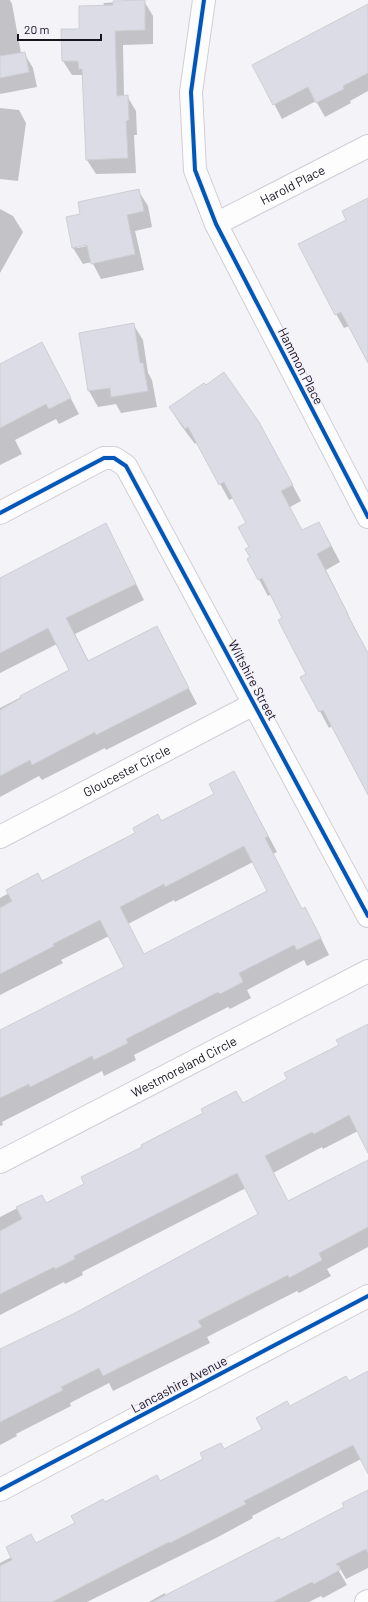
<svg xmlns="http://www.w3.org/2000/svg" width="368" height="1602" viewBox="0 0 368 1602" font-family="Barlow,sans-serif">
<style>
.shadow{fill:#0003;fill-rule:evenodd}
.building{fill:#dbdce5;stroke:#cecfd6;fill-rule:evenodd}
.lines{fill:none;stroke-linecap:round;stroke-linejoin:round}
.minor-casing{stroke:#d0ced6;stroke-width:24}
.minor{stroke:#fdfdfe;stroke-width:22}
.cycleway-casing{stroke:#f3f0fb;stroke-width:6}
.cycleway{stroke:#0057b8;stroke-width:4}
.labels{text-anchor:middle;stroke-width:3;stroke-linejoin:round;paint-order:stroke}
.street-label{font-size:13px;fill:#18151f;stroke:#f3f0fb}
</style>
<rect width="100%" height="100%" fill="#f4f3f8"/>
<!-- shadow -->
<g class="shadow">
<polygon points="0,0 10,0 12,4 21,53 24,53 33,68 37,87 0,94"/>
<polygon points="144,1 153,16 153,44 123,45 124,96 127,96 136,111 137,135 134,135 136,173 96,174 87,160 84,75 72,75 63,61 80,30 106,7 103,3"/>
<polygon points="368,5 368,91 350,101 351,103 325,117 316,101 282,119 254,65"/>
<polygon points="0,108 19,110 26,123 18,181 0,179"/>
<path d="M 138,190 L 148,206 L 152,227 L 135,231 L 144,270 L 101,279 L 92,262 L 83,264 L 73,248 L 67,218 L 82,215 ZM 91,243 L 92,245 L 77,248 L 77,246 Z"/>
<polygon points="368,199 368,363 349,326 344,328 336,314 347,220"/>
<polygon points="0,209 13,216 23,232 0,273"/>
<polygon points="133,324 143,340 148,373 152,380 157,407 121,413 116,404 98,407 89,391 80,333"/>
<polygon points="50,359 79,414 59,424 56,419 15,440 22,454 0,465 0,365"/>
<polygon points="170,408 268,439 301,501 290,507 302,531 319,523 328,539 340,562 326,570 368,655 368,793 332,726 329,728 302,678 307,675 283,619 271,594 268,596 248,559 251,557 247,523 233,498 229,500 197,442 195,444 180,424"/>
<polygon points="114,540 144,600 75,634 89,662 165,643 197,704 106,750 105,748 42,780 39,776 0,797 0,708 71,671 57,644 0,673 0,586"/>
<path d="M 234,772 L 277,852 L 273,854 L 302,910 L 314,924 L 329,955 L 307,966 L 304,960 L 247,990 L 251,998 L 230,1009 L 228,1007 L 134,1055 L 136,1060 L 104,1076 L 102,1071 L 2,1122 L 3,1125 L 0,1126 L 0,1031 L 126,968 L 109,936 L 61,960 L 63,963 L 0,995 L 0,898 L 9,893 L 42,883 L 215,794 ZM 253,862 L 268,892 L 144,955 L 128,924 L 174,900 L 175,902 Z"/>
<polygon points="368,1025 368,1151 358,1131 323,1149 322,1147 273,1173 288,1202 368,1161 368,1247 327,1269 331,1276 299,1293 297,1291 207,1337 210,1343 113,1391 109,1383 70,1403 71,1406 16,1434 17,1436 0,1445 0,1350 73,1315 260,1215 246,1188 82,1272 83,1275 65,1284 64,1282 0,1315 0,1217 41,1196 46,1204 242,1104 288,1080"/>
<polygon points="368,1372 368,1472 361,1459 252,1516 253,1518 218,1537 87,1602 0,1602 0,1563 76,1523 104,1503 160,1482 263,1430 290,1408 349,1382"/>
<polygon points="368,1491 368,1568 346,1579 338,1565 336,1566 347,1585 323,1598 321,1596 309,1602 149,1602 165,1593 166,1596 280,1541 346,1507"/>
</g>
<!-- building -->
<g class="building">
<polygon points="145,0 145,30 115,31 117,96 128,95 129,120 126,121 128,158 86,160 82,69 79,69 78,61 62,61 61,29 79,29 79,6 113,5 113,1"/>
<polygon points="368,4 368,73 343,86 344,89 316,103 308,87 273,105 252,65"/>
<polygon points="25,52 29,72 0,78 0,56"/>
<polygon points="139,189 144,211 127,215 135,254 91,264 87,245 72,248 66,217 80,214 78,202"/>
<polygon points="368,198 368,363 341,312 335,315 298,244 346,220 342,211"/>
<polygon points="134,323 140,363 143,363 148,391 111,397 110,388 88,391 79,333"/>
<polygon points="42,342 71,398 49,409 46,404 0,428 0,364"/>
<polygon points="224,372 259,422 293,485 281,491 302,530 319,522 331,546 317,554 348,614 347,614 368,653 368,795 323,710 319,712 300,677 306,674 278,620 282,618 262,578 258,580 247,559 250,557 245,549 249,547 238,527 246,523 224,482 219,485 188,427 185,429 169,407 204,383 206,385"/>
<polygon points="106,523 136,584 66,618 88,661 157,626 189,688 96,735 95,732 32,765 30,760 0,776 0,710 21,698 20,696 69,670 48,628 0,653 0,578"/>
<path d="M 234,771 L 268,836 L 265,838 L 302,909 L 305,907 L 321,938 L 297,950 L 294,945 L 239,973 L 243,982 L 220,994 L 218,992 L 126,1039 L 128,1043 L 94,1060 L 92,1056 L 30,1087 L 29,1084 L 0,1098 L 0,1030 L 124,967 L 100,920 L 53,944 L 54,946 L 0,974 L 0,908 L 12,901 L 6,890 L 38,873 L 42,881 L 135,833 L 133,828 L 158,814 L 161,821 L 189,807 L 214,794 L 209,784 ZM 244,846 L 267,891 L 144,954 L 120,907 L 164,884 L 165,887 Z"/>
<polygon points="368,1024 368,1153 349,1115 314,1134 312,1132 265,1156 288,1201 368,1160 368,1227 319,1253 322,1260 289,1278 288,1275 198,1321 202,1327 103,1376 99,1368 61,1387 63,1390 0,1422 0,1349 73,1314 258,1214 237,1173 74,1256 75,1259 55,1269 54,1267 0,1294 0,1231 22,1219 16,1207 42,1195 46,1203 84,1184 81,1177 142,1147 141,1145 203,1113 201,1109 236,1091 243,1103 287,1079 284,1073 339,1045 336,1040"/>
<polygon points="368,1371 368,1474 353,1445 244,1501 246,1504 209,1523 170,1543 169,1542 52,1602 0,1602 0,1566 12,1560 6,1547 31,1534 36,1543 75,1523 71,1516 103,1499 105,1502 157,1475 160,1481 203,1459 200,1453 221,1443 224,1449 262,1429 256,1418 287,1401 290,1406 346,1376 349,1381"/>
<polygon points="368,1490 368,1553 366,1549 336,1564 340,1570 314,1584 312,1582 273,1602 152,1602 279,1537 281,1540 344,1507 342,1503"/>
</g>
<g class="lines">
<defs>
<g id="minor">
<polyline points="204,0 191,92 195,170 216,224 368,517"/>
<path id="s1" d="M 216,224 L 368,146"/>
<polyline points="0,513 104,458 114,458 126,466 368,916"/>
<path id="s2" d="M 0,837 L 254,704"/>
<path id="s3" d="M 0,1162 L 368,971"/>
<polyline points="0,1490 368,1296"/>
<polyline points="366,1602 368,1601"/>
</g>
</defs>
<!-- minor casing -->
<use href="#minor" class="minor-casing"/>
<!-- minor -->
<use href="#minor" class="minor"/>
<defs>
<g id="cycleway">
<polyline points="204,0 191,92 195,170 216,224 368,517"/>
<polyline points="0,513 104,458 114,458 126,466 368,916"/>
<polyline points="0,1490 368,1296"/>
</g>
</defs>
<!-- cycleway casing -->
<use href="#cycleway" class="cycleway-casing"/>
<!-- cycleway -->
<use href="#cycleway" class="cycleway"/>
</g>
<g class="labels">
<!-- street labels -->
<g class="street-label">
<text dy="5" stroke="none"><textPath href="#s1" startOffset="86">Harold Place</textPath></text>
<text transform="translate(301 366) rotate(63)" y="5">Hammon Place</text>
<text transform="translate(253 680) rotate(62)" y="5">Wiltshire Street</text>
<text dy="5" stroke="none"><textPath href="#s2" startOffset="143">Gloucester Circle</textPath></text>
<text dy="5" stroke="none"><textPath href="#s3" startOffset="207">Westmoreland Circle</textPath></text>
<text transform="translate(179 1384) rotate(-28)" y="5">Lancashire Avenue</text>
</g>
</g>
<!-- scale -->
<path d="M18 34v6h83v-6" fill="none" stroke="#18151f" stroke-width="2"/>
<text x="24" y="34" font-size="12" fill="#18151f" stroke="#f3f0fb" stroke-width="3" paint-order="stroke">20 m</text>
</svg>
